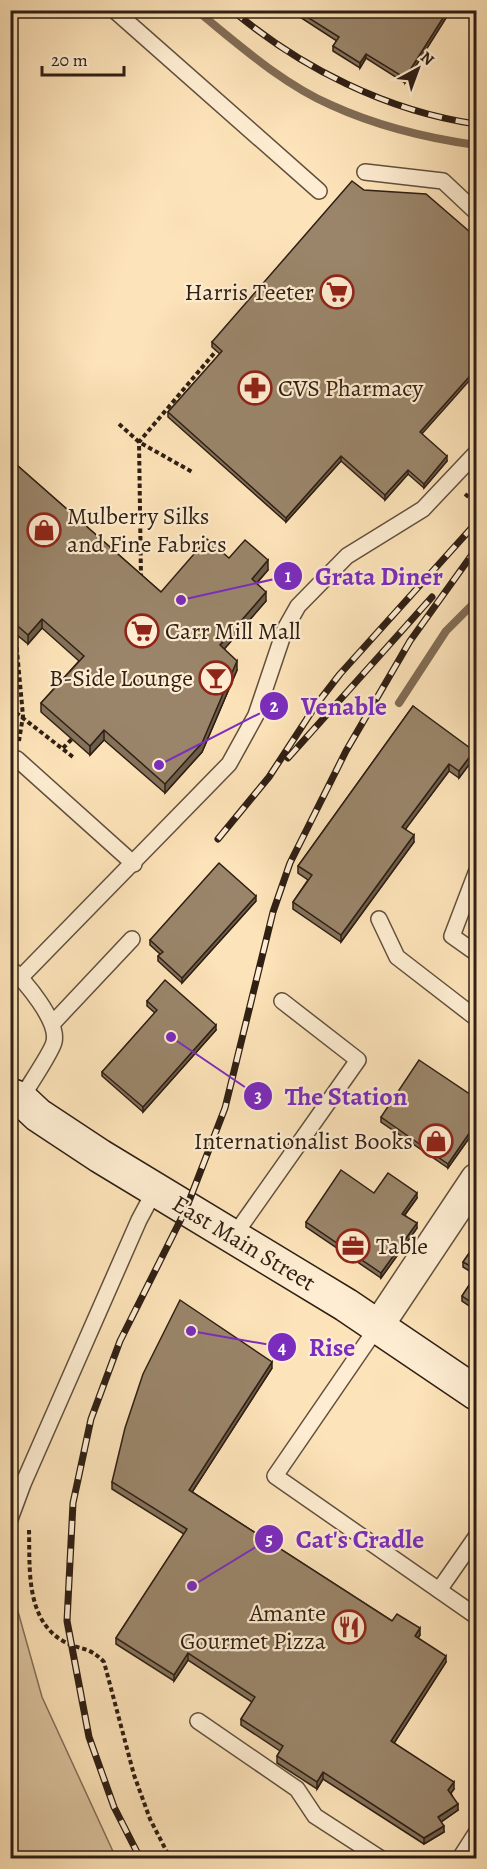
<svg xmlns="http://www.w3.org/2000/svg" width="487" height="1869" viewBox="0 0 487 1869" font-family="Alegreya,serif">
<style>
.green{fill:#dac29d;stroke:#847058;stroke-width:1.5}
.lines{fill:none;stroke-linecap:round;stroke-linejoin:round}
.stream{stroke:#816c55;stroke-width:8}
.lane-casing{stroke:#62503d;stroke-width:18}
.street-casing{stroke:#62503d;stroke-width:33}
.secondary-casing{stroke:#2f1f14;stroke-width:36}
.path{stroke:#2f1f14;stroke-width:4;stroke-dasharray:4.5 3;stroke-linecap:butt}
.lane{stroke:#feedd2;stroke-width:15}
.street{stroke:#feedd2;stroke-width:30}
.secondary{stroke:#feedd2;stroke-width:33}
.rail-casing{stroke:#2f1f14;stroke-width:7}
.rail{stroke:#feedd2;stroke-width:4.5;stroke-dasharray:14;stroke-linecap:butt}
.wall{fill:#84725b;stroke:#2f1f14;stroke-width:1.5}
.shaded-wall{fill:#6c5d4a;stroke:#2f1f14;stroke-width:1.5}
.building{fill:#9a856a;stroke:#2f1f14;stroke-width:1.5}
.labels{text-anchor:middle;stroke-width:4.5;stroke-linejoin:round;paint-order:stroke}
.poi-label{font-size:24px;fill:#2f1f14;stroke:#feedd2;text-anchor:end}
.street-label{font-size:24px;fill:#2f1f14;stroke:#feedd2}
.leader{fill:none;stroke:#7b2cbf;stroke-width:2}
.callout-dot{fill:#7b2cbf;stroke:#feedd2;stroke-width:2}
.mark-label{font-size:18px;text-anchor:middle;font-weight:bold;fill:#fff}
.callout-label{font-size:26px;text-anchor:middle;font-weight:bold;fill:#7b2cbf;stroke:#feedd2;stroke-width:4.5;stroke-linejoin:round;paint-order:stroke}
</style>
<rect width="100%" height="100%" fill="#fde3b9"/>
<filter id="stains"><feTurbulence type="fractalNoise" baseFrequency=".00333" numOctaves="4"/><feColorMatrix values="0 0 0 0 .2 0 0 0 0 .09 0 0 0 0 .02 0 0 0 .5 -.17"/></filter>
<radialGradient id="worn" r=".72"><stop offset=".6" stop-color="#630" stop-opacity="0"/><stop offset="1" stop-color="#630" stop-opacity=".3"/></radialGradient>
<!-- green -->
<polygon class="green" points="10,1583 42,1697 116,1858 11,1858"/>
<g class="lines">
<!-- stream -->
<g class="stream">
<path d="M 196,10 C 238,44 281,83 331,105 C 377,126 426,138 476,145"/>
<polyline points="399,703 446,631 476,601"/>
</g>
<defs>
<g id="lane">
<polyline points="114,10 319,191"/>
<polyline points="365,172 443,181 476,212"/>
<polyline points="10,767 17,759 134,864"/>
<polyline points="476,873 452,936 476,953"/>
<polyline points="379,919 397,957 476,1018"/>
<path d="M 10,968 C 25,981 59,1021 54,1042 C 52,1052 27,1088 21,1099"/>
<polyline points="21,977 229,764 256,715 285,629 298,606 347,556 423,509 476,453"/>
<polyline points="53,1023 132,939"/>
<polyline points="233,1237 358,1060 282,1001"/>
<polyline points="378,1326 275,1476 476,1616"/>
<polyline points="10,1519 23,1484 139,1220 155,1190"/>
<polyline points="439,1590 476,1537"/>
<polyline points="198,1721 297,1789 315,1816 380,1858"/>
<polyline points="460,1858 476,1833"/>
</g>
<polyline id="street" points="378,1326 476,1179"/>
<polyline id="secondary" points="10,1095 21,1099 38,1115 100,1156 346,1305 476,1393"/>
</defs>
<!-- lane casing -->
<use href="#lane" class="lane-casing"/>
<!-- street casing -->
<use href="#street" class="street-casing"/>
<!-- secondary casing -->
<use href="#secondary" class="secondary-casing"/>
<!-- path -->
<g class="path">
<polyline points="119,424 139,442 194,473"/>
<polyline points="465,494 476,503"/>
<polyline points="141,578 139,442 216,351"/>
<polyline points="16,640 23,716 19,741"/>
<polyline points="10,646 18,636"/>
<polyline points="10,708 73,757"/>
<polyline points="63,748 72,739"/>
<path d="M 29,1530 C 30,1567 25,1619 63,1641 C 80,1651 88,1645 104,1662 L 134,1775 L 150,1819 L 170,1858"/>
<polyline points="322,1858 336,1855"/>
</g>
<!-- lane -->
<use href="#lane" class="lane"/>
<!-- street -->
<use href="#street" class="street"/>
<!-- secondary -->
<use href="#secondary" class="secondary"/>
<defs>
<g id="rail">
<path d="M 232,10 C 301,68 387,111 476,124"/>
<polyline points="288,758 432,597"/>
<polyline points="218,839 269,777 316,705 340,674 476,523"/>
<polyline points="140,1858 114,1807 89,1737 67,1621 73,1503 91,1419 120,1341 186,1209 225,1108 273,912 290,863 346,751 410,641 476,549"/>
</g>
</defs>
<!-- rail casing -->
<use href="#rail" class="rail-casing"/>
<!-- rail -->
<use href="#rail" class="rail"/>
</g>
<!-- wall -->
<g class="wall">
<polygon points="289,10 451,10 405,83 366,58 360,68 333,51 333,46 337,41"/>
<polygon points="477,56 477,100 471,99"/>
<polygon points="212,342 422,434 447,461 424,488 408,474 385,500 341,461 286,522 168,417 168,412 220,354 212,347"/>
<polygon points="10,459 161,592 229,558 268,570 257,583 266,601 224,649 237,670 202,752 165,793 104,740 90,755 41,712 41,703 79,661 42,628 28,644 12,631 10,632"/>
<polygon points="413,706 474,758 459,778 449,771 405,829 414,842 341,942 293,909 293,902 308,880 298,873 298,866"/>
<polygon points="256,901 182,983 158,961 158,956 160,954 150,945 150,940"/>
<polygon points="147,1001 216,1030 143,1112 102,1076 102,1072 155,1013 147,1006"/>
<polygon points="477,1099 477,1127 448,1168 381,1122 381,1117"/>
<polygon points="374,1193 417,1198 405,1215 417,1228 381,1278 306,1227 306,1222"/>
<polygon points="477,1242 477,1311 462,1301 462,1296 476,1275 463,1267 463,1262"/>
<polygon points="272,1368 192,1492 392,1621 420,1635 418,1638 446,1662 394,1743 454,1789 451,1793 458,1810 441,1822 444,1832 424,1844 323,1779 317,1789 277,1763 277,1756 280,1751 241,1725 241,1719 252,1702 188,1660 174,1681 116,1644 116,1638 184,1534 112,1489 112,1482"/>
</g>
<!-- shaded-wall -->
<g class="shaded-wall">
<polygon points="448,10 451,10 405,83 405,78"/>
<polygon points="366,54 366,58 360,68 360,63"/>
<polygon points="477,368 477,372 420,436 420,432"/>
<polygon points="341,456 341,461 286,522 286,518"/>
<polygon points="447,456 447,461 424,488 424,484"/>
<polygon points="408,470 408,474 385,500 385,495"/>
<polygon points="268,560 268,570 252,588 252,579"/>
<polygon points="266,592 266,601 220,654 220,645"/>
<polygon points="42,619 42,628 28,644 28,635"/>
<polygon points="237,661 237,670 202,752 165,793 165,784"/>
<polygon points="104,730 104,740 90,755 90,746"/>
<polygon points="474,751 474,758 459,778 459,771"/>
<polygon points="449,764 449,771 402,834 402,827"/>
<polygon points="414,835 414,842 341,942 341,935"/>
<polygon points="256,896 256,901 182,983 182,978"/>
<polygon points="216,1025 216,1030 143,1112 143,1107"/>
<polygon points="477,1122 477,1127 448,1168 448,1164"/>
<polygon points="417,1193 417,1198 402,1218 402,1214"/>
<polygon points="417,1223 417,1228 381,1278 381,1273"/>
<polygon points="272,1362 272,1368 189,1497 189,1490"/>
<polygon points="420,1628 420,1635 415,1642 415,1636"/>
<polygon points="188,1653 188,1660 174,1681 174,1675"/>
<polygon points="446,1656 446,1662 391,1748 391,1741"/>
<polygon points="323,1772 323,1779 317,1789 317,1782"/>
<polygon points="454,1782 454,1789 448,1797 448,1790"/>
<polygon points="458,1804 458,1810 438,1824 438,1817"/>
<polygon points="444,1826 444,1832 424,1844 424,1838"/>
</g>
<!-- building -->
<g class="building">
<polygon points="296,10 448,10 405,78 366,54 360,63 333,46 339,37"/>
<polygon points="474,56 477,56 477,95 471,94"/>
<polygon points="352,181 364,190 426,194 477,238 477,368 420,432 447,456 424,484 408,470 385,495 341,456 286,518 168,412 222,351 212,342"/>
<polygon points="10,459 161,592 207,539 229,558 245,540 268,560 252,579 266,592 220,645 237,661 202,743 165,784 104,730 90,746 41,703 84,656 42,619 28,635 12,621 10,623"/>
<polygon points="413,706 474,751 459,771 449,764 402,827 414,835 341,935 293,902 312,875 298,866"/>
<polygon points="219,863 256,896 182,978 158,956 163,952 150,940"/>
<polygon points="165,980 216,1025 143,1107 102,1072 157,1010 147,1001"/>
<polygon points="419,1060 477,1099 477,1122 448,1164 381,1117"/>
<polygon points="341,1170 374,1193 388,1173 417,1193 402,1214 417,1223 381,1273 306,1222"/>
<polygon points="477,1242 477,1270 463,1262"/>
<polygon points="477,1273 477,1306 462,1296"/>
<polygon points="180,1300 272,1362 189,1490 392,1621 397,1614 420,1628 415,1636 446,1656 391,1741 454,1782 448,1790 458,1804 438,1817 444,1826 424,1838 323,1772 317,1782 277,1756 283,1746 241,1719 255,1697 188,1653 174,1675 116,1638 187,1529 112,1482 125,1428 143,1374"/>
</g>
<!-- icons -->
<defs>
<symbol id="supermarket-ring" viewBox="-11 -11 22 22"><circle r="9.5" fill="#feedd2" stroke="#8f2418" stroke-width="1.5"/><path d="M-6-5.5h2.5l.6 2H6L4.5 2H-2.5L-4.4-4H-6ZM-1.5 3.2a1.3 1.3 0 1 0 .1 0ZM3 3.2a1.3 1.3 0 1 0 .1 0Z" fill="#8f2418"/></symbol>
<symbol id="pharmacy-ring" viewBox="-11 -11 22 22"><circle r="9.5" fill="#feedd2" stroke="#8f2418" stroke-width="1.5"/><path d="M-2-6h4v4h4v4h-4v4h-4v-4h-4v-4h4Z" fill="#8f2418"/></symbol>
<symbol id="shop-ring" viewBox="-11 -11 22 22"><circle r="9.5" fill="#feedd2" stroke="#8f2418" stroke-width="1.5"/><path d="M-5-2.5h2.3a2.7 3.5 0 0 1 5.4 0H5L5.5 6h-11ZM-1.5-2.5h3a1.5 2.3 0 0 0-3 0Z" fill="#8f2418"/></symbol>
<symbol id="bar-ring" viewBox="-11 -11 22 22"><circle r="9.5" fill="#feedd2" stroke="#8f2418" stroke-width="1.5"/><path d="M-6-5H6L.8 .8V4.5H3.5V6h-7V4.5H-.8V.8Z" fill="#8f2418"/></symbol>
<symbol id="office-ring" viewBox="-11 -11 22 22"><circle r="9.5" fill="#feedd2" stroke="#8f2418" stroke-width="1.5"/><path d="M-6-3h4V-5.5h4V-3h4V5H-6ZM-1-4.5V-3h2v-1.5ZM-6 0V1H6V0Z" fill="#8f2418"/></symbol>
<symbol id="restaurant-ring" viewBox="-11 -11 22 22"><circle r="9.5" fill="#feedd2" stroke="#8f2418" stroke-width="1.5"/><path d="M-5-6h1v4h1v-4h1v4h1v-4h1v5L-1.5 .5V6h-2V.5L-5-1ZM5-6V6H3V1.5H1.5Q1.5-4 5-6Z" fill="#8f2418"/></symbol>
</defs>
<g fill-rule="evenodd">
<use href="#supermarket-ring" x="318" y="273" width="38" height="38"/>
<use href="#pharmacy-ring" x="236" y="369" width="38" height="38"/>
<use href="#shop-ring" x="25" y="511" width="38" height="38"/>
<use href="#supermarket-ring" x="123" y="612" width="38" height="38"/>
<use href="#bar-ring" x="197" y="659" width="38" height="38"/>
<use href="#shop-ring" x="417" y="1122" width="38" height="38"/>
<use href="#office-ring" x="334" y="1227" width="38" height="38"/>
<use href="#restaurant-ring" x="330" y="1608" width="38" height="38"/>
</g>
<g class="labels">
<!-- poi labels -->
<g class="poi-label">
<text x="314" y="300">Harris Teeter</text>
<text x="278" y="396" text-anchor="start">CVS Pharmacy</text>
<text x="67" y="524" text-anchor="start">Mulberry Silks<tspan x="67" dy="28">and Fine Fabrics</tspan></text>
<text x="165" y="639" text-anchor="start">Carr Mill Mall</text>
<text x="193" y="686">B-Side Lounge</text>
<text x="413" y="1149">Internationalist Books</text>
<text x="376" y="1254" text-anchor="start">Table</text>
<text x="326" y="1621">Amante<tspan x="326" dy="28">Gourmet Pizza</tspan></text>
</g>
<!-- street labels -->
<g class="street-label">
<text transform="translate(244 1243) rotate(31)" y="8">East Main Street</text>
</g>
</g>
<!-- callouts -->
<path class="leader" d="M181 600L288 576M159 765L274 706M171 1037L258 1096M191 1331L282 1347M192 1586L269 1539"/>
<g class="callout-dot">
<circle cx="181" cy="600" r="6"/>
<circle cx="159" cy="765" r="6"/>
<circle cx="171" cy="1037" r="6"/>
<circle cx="191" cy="1331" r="6"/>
<circle cx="192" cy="1586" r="6"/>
<circle cx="288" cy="576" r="15"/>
<circle cx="274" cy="706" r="15"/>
<circle cx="258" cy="1096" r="15"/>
<circle cx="282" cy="1347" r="15"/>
<circle cx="269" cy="1539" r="15"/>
</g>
<g class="mark-label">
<text x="288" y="582">1</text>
<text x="274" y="712">2</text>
<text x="258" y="1102">3</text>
<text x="282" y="1353">4</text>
<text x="269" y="1545">5</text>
</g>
<g class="callout-label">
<text x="379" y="585">Grata Diner</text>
<text x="344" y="715">Venable</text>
<text x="346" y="1105">The Station</text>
<text x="332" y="1356">Rise</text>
<text x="360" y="1548">Cat's Cradle</text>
</g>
<!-- margin -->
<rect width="487" height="1869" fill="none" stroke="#fde3b9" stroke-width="36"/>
<rect x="12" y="12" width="463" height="1845" fill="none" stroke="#2f1f14" stroke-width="3"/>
<rect x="18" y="18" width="451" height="1833" fill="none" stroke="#2f1f14" stroke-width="1.5"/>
<!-- north arrow -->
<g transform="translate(418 69) rotate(41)" stroke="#feedd2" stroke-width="4.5" paint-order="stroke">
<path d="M0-4.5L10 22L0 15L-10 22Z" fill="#2f1f14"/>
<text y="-9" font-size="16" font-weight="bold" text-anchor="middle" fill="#2f1f14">N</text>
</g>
<!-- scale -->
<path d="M42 66v9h82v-9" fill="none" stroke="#2f1f14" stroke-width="3"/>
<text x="51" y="66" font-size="18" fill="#2f1f14" stroke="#feedd2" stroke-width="4.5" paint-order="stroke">20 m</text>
<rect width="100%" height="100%" filter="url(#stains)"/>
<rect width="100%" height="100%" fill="url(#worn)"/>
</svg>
